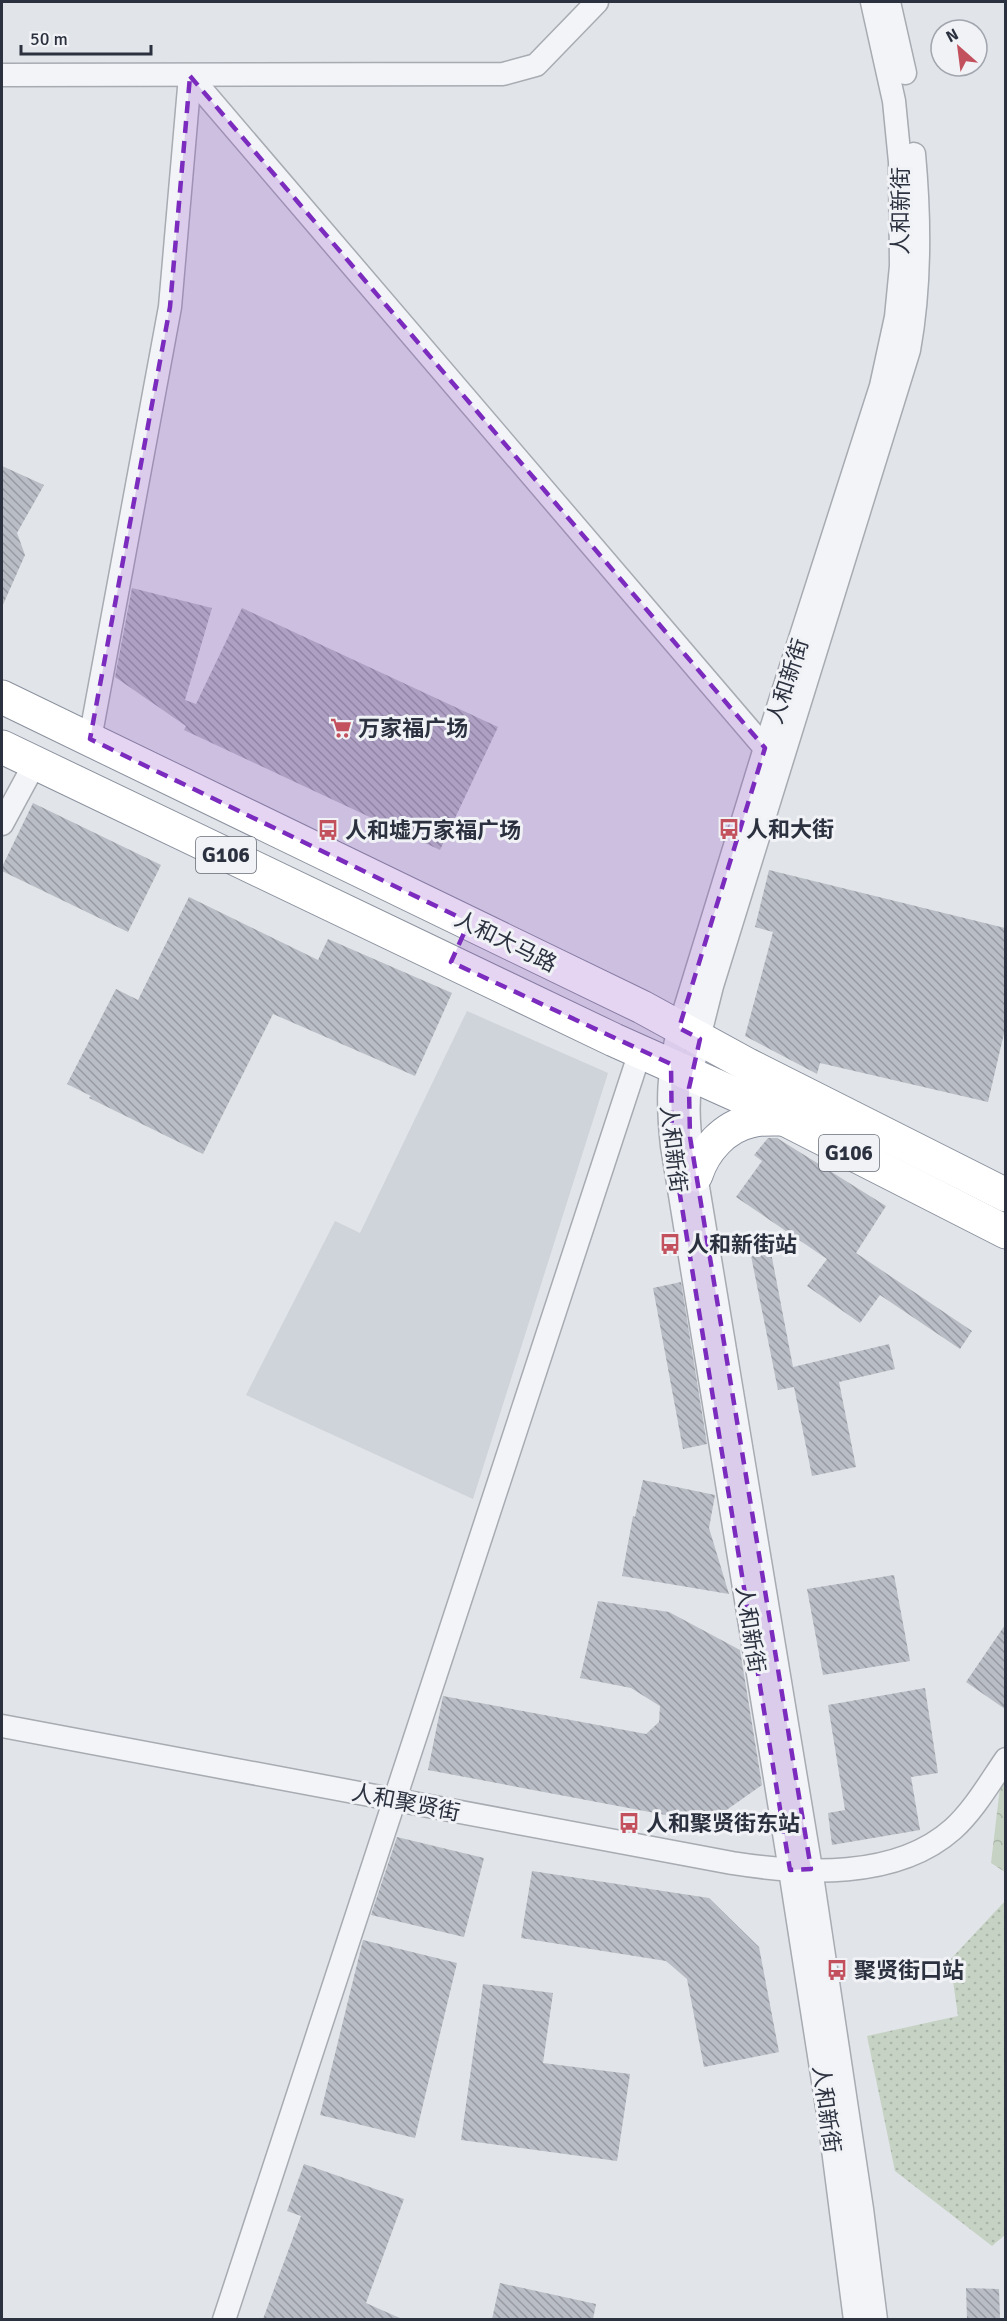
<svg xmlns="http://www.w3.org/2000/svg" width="1007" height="2321" viewBox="0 0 1007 2321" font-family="Signika,'Noto Sans SC',sans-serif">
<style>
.built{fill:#cfd3da}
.grass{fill:url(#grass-dots)}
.park{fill:url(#park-crowns)}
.building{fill:url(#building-back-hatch)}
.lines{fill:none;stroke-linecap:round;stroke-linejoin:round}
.minor-casing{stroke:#a7abb2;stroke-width:25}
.highway-casing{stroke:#8a919e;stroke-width:35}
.minor{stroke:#f3f4f7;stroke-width:22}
.highway{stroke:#fff;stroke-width:33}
.marked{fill:#7b2cbf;fill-opacity:0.2;stroke:#7b2cbf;stroke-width:4.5;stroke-dasharray:12 8;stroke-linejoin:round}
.labels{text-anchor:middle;stroke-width:6;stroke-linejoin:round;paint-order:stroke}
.shield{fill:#f0f2f6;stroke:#666b76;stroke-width:1.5}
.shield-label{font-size:21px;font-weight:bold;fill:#2b313f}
.street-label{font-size:22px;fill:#2b313f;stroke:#f0f2f6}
.poi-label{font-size:22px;font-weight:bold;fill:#2b313f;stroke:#f0f2f6;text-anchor:start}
</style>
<defs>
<pattern id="grass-dots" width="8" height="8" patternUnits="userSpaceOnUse" patternTransform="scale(1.5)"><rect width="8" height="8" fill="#c6d2c3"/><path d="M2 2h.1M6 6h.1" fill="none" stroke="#aab5a9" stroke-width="1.8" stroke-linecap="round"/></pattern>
<pattern id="park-crowns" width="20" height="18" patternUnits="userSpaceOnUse" patternTransform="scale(1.5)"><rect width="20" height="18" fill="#c6d2c3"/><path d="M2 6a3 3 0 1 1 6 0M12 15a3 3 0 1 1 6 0" fill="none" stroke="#aab5a9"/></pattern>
<pattern id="building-back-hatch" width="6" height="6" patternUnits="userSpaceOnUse" patternTransform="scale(1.5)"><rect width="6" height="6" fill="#b9bdc5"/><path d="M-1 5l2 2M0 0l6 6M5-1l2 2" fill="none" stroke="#979aa1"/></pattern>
</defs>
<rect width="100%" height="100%" fill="#e1e4e8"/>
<!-- built -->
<polygon class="built" points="467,1011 608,1073 473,1499 246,1395 335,1221 360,1233"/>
<!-- grass -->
<polygon class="grass" points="1005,1901 1006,2234 992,2246 895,2171 867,2036 958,2016 950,1960"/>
<!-- park -->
<polygon class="park" points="1005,1773 1005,1872 991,1863 1001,1779"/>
<!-- building -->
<g class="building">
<polygon points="2,466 44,485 17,533 25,555 2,607"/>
<polygon points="132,588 212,608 185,700 196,704 242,608 498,727 440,850 184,730 186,726 115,677"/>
<polygon points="33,803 161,865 128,932 2,871 2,867"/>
<polygon points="769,870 1005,928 1005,1029 988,1102 820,1063 817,1074 745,1036 773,932 755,927"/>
<polygon points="189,897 318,960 328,939 452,993 415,1076 273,1014 203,1154 89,1098 91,1096 67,1084 116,989 138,1000"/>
<polygon points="768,1138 777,1138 886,1206 856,1253 972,1331 960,1349 880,1295 860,1323 807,1286 827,1259 736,1197 762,1161 754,1155"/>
<polygon points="768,1237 793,1367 889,1344 895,1369 839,1382 856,1467 812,1476 794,1387 778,1390 748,1241"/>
<polygon points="681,1282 707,1444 683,1449 653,1288"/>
<polygon points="643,1480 715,1495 709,1528 729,1594 622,1576 633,1516 635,1517"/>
<polygon points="894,1575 910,1661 823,1675 807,1589"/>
<polygon points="598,1601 669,1612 740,1650 762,1785 708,1823 428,1770 443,1696 646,1734 659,1722 660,1706 631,1688 580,1678"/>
<polygon points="1005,1625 1005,1709 966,1682"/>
<polygon points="925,1688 938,1773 911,1777 920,1830 832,1845 828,1813 845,1810 828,1705"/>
<polygon points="397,1837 484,1858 464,1937 371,1915"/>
<polygon points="532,1871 709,1898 759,1947 779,2052 704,2067 687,1979 666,1961 521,1938"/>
<polygon points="363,1940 457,1963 415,2138 320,2115"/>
<polygon points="483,1984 553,1993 543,2063 630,2074 617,2161 461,2140"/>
<polygon points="304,2164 404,2199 366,2303 402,2319 263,2319 301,2216 287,2211"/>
<polygon points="500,2283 596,2304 593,2319 492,2319"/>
<polygon points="966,2288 999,2289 1000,2319 967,2319"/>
</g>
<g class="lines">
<defs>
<g id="minor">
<polyline points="889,2 905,73"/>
<polyline points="2,75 503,74 536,65 597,2"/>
<polyline points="190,76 765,748"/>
<polyline points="90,739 170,307 190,76"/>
<polyline points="2,824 35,763"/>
<path d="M 2,1726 L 732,1863 C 802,1874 896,1880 953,1829 C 974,1810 990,1782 1006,1759"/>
<polyline points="224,2320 640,1052"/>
<path d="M 855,2320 L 830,2126 L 790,1870 L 672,1146 C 667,1101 668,1072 679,1028 L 765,748 L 881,386 L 896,317 L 901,266 L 900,162 L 894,101 L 872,2"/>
<path d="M 876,2320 L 862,2209 L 811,1869 L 696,1175 C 691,1146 686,1116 690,1087 C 694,1053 704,1019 712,986 L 909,350 C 921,284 920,219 914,154"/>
</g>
<g id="highway">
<polyline points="2,697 642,1007 748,1065 1006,1195"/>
<polyline points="2,747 614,1040 739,1096 1006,1232"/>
<path d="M 696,1175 C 704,1150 724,1127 751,1121 C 761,1118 773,1119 784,1119"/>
</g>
</defs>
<!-- minor casing -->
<use href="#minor" class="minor-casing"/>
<!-- highway casing -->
<use href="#highway" class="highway-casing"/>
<!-- minor -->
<use href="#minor" class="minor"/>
<!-- highway -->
<use href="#highway" class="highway"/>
</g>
<!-- marked area -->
<path class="marked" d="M 190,76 L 765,748 L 679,1028 L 700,1039 L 689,1088 L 690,1137 L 811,1869 L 790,1870 L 672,1146 L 671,1064 L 451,962 L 469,922 L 90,739 L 170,307 Z"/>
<!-- icons -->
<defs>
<symbol id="supermarket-bare" viewBox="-9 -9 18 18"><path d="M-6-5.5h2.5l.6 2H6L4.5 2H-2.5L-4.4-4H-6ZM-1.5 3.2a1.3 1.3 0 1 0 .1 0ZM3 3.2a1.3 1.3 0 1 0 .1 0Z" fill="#c3515d" stroke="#f0f2f6" stroke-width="2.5" paint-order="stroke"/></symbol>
<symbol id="bus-bare" viewBox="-9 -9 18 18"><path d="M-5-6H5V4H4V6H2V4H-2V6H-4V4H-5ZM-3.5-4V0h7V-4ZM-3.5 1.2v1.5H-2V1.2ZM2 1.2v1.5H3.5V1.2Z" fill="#c3515d" stroke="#f0f2f6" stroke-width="2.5" paint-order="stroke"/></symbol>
</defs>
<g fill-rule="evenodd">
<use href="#supermarket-bare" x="326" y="713" width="30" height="30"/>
<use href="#bus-bare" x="714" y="814" width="30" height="30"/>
<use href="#bus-bare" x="313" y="815" width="30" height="30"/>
<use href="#bus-bare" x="655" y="1229" width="30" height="30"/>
<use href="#bus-bare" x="614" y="1808" width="30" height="30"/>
<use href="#bus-bare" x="822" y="1955" width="30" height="30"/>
</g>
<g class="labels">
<!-- shield labels -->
<g class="shield">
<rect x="196" y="837" width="60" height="36" rx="4.5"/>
<rect x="819" y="1135" width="60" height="36" rx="4.5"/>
</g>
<g class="shield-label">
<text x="226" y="862">G106</text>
<text x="849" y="1160">G106</text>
</g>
<!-- street labels -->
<g class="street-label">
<text transform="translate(900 211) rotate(-90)" y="8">人和新街</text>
<text transform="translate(787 681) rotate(-72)" y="8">人和新街</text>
<text transform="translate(506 941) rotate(26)" y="8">人和大马路</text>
<text transform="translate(674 1149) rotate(83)" y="8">人和新街</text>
<text transform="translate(751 1629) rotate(81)" y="8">人和新街</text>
<text transform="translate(406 1802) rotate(11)" y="8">人和聚贤街</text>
<text transform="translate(827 2109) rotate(82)" y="8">人和新街</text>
</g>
<!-- poi labels -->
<g class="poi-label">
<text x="358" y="736">万家福广场</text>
<text x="746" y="837">人和大街</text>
<text x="345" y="838">人和墟万家福广场</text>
<text x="687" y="1252">人和新街站</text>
<text x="646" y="1831">人和聚贤街东站</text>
<text x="854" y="1978">聚贤街口站</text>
</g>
</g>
<!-- border -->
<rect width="1007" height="2321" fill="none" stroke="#2b313f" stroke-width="6"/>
<!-- north arrow -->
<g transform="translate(959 48) rotate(332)"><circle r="28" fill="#f0f2f6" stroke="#a1a5ad" stroke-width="1.5"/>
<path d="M0-4.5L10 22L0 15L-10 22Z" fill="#c3515d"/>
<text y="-9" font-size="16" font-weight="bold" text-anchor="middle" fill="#2b313f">N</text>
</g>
<!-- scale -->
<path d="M21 45v9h130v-9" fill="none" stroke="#2b313f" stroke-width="3"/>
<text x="30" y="45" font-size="18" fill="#2b313f" stroke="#f0f2f6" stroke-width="4.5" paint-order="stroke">50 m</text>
</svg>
